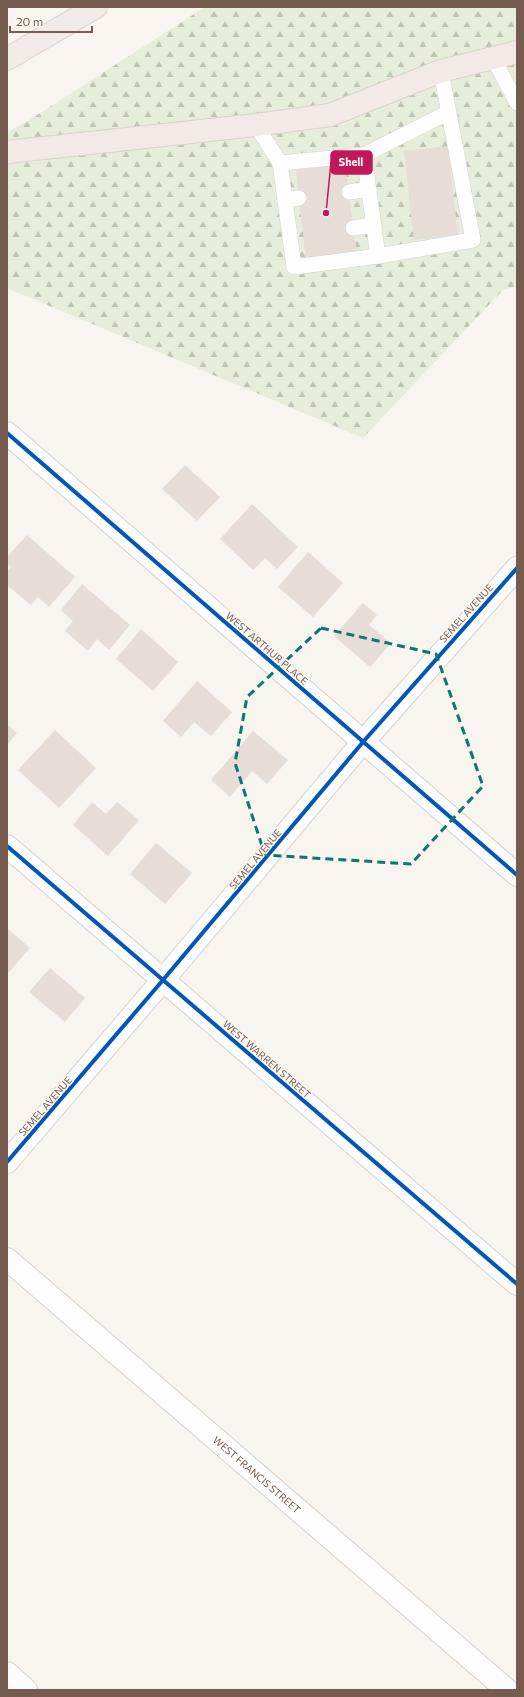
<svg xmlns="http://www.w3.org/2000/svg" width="524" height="1697" viewBox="0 0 524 1697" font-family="Commissioner,sans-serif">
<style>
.forest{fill:url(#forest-firs)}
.building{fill:#e5ddd6}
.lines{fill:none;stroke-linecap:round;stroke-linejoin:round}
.lane-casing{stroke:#d8d1cd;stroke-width:16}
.street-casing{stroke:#d8d1cd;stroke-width:24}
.highway-casing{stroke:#d9d1cc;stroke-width:24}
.lane{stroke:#fefdfd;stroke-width:15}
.street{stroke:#fefdfd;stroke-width:22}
.highway{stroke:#f1eae7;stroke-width:22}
.cycleway-casing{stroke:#fef9f2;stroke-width:6}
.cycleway{stroke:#0057b8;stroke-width:4}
.marked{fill:none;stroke:#0f766e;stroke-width:3;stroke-dasharray:8 5;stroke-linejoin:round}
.labels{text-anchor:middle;stroke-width:3;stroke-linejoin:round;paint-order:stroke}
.street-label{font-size:10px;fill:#765b4f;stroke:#fef9f2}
.leader{fill:none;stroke:#c2185b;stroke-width:1.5}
.callout-dot{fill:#c2185b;stroke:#fef9f2;stroke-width:1.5}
.callout{fill:#c2185b;stroke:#c2185b;stroke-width:1.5}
.callout-label{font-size:11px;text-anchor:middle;font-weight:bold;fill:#fff}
</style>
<defs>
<pattern id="forest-firs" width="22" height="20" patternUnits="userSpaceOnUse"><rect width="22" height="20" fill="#e6eedb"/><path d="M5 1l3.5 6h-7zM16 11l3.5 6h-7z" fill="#bfc4b4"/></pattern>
</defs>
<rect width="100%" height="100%" fill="#f8f4ef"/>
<!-- forest -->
<polygon class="forest" points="205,7 517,7 517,286 503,290 363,438 7,288 7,132 28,121"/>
<!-- building -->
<g class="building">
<polygon points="448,146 458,235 414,240 404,151"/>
<polygon points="345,164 357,255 306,261 296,170"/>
<polygon points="185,465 220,497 197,521 162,489"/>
<polygon points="252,504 298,547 277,569 265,558 253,570 220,539"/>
<polygon points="27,535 75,577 49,607 38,597 31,605 7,585 7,572 11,567 7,563 7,557"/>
<polygon points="308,552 343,583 313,617 278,587"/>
<polygon points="82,584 130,625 109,650 97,639 88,651 65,631 73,621 61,610"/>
<polygon points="363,603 377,615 369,625 391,643 370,667 334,636"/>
<polygon points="141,629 178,662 153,691 116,659"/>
<polygon points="197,681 232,712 211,736 194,722 181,737 163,721"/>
<polygon points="7,724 17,733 7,745"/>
<polygon points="55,730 96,768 59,808 18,770"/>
<polygon points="253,731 288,760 267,784 252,771 230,797 211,780"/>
<polygon points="92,802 106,814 117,802 139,820 108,856 73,825"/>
<polygon points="156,843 192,873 165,904 130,874"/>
<polygon points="7,928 30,948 9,972 7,971"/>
<polygon points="50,968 85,998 65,1022 29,992"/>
</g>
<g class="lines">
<defs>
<g id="lane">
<polyline points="493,58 517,103"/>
<polyline points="256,125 280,163 294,267 378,256 473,240 441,71"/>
<polyline points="364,155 378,256"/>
<polyline points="280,163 364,155 449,112"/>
<polyline points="349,192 369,189"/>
<polyline points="285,200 299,198"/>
<polyline points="353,228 374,225"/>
</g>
<g id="street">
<polyline points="7,433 517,875"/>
<polyline points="7,846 517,1284"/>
<polyline points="7,1162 163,980 363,742 517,568"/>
<path id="s1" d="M 7,1259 L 507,1690"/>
<polyline points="7,1673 26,1690"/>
</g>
<g id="highway">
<polyline points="7,59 96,7"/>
<polyline points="7,152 256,125 330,115 441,71 517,52"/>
</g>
</defs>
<!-- lane casing -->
<use href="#lane" class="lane-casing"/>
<!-- street casing -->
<use href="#street" class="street-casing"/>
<!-- highway casing -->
<use href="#highway" class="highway-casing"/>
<!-- lane -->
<use href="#lane" class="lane"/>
<!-- street -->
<use href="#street" class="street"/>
<!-- highway -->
<use href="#highway" class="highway"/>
<defs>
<g id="cycleway">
<polyline points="7,433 517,875"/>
<polyline points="7,846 517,1284"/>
<polyline points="7,1162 163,980 363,742 517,568"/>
</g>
</defs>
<!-- cycleway casing -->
<use href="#cycleway" class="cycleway-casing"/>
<!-- cycleway -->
<use href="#cycleway" class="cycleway"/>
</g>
<!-- marked area -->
<path class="marked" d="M 321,628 L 436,654 L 483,786 L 411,864 L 265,855 L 235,763 L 247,697 Z"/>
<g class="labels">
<!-- street labels -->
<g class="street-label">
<text transform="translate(466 613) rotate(-48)" y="4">SEMEL AVENUE</text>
<text transform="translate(267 648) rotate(41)" y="4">WEST ARTHUR PLACE</text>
<text transform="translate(255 859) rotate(-50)" y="4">SEMEL AVENUE</text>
<text transform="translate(267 1059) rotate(41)" y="4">WEST WARREN STREET</text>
<text transform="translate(45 1106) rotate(-49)" y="4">SEMEL AVENUE</text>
<text dy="4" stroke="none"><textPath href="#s1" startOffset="330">WEST FRANCIS STREET</textPath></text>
</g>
</g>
<!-- callouts -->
<path class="leader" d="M326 213L331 162"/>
<circle class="callout-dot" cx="326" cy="213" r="4"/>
<rect class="callout" x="331" y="151" width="41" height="23" rx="4"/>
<g class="callout-label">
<text x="351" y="166">Shell</text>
</g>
<!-- border -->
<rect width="524" height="1697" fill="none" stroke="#765b4f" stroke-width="16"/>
<!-- scale -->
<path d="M10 26v6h82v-6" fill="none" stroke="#765b4f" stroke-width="2"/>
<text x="16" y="26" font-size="12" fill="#765b4f" stroke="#fef9f2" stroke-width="3" paint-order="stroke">20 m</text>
</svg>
